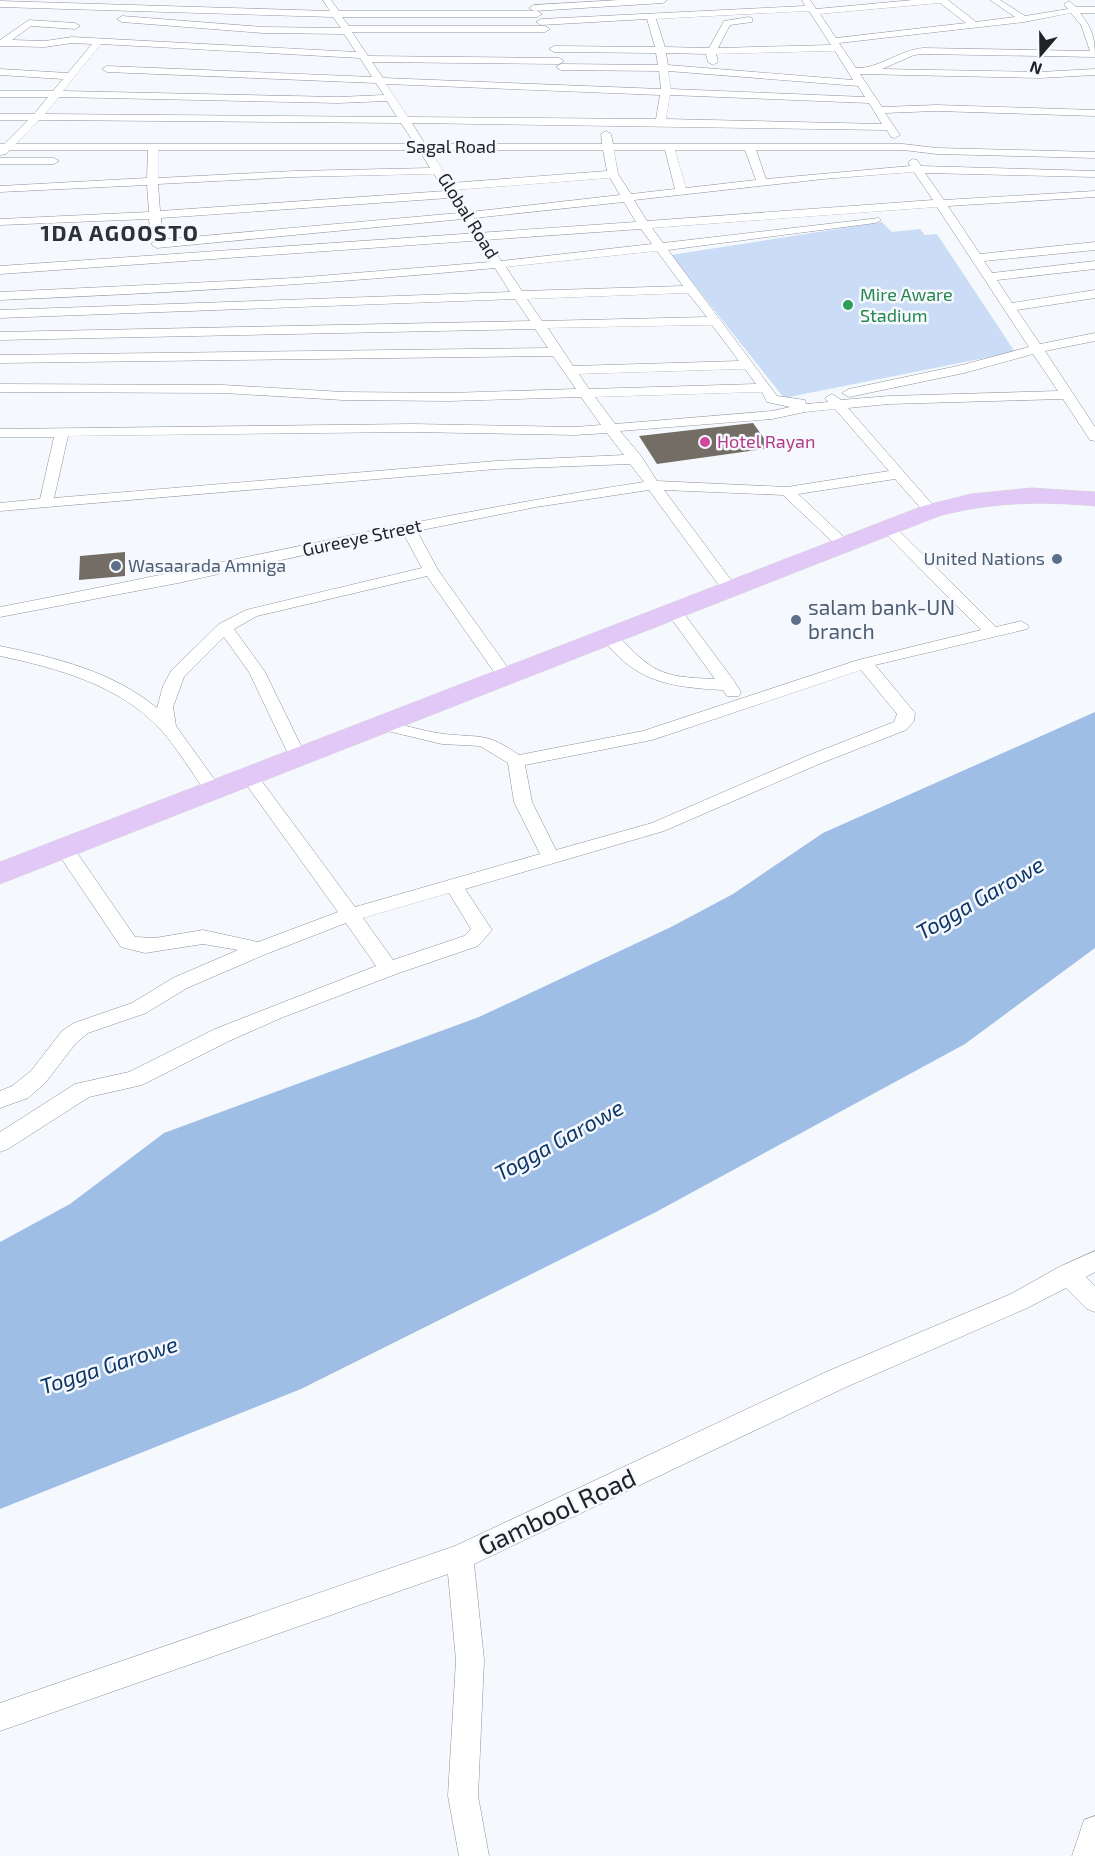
<svg xmlns="http://www.w3.org/2000/svg" width="1095" height="1856" viewBox="0 0 1095 1856" font-family="'Exo 2',sans-serif">
<style>
.green{fill:#cbdcf6}
.water{fill:#9fbee6}
.building{fill:#736d65}
.lines{fill:none;stroke-linecap:round;stroke-linejoin:round}
.minor-casing{stroke:#8c919a;stroke-width:1}
.primary-casing{stroke:#d7d7d8;stroke-width:1}
.minor{fill:#fff;fill-rule:evenodd}
.primary{fill:#e1c8f6;fill-rule:evenodd}
.leisure-dot{fill:#2e9e5b;stroke:#f5f9fe;stroke-width:2}
.hotel-dot{fill:#d1479c;stroke:#f5f9fe;stroke-width:2}
.service-dot{fill:#5c6f8a;stroke:#f5f9fe;stroke-width:2}
.labels{text-anchor:middle;stroke-width:5;stroke-linejoin:round;paint-order:stroke}
.far-street-label{font-size:18px;fill:#212327;stroke:#f5f9fe}
.far-leisure-label{font-size:18px;fill:#27864d;stroke:#f5f9fe;text-anchor:start}
.far-hotel-label{font-size:18px;fill:#b23c85;stroke:#f5f9fe;text-anchor:start}
.far-service-label{font-size:18px;fill:#4e5e75;stroke:#f5f9fe;text-anchor:end}
.service-label{font-size:21px;fill:#4e5e75;stroke:#f5f9fe;text-anchor:start}
.far-district-label{font-size:22px;font-weight:bold;letter-spacing:1.5px;fill:#2d3239;stroke:#f5f9fe}
.water-label{font-size:22px;font-style:italic;fill:#0c3667;stroke:#f5f9fe}
.near-street-label{font-size:26px;fill:#212327;stroke:#f5f9fe}
</style>
<rect width="100%" height="100%" fill="#f5f9fe"/>
<!-- green -->
<polygon class="green" points="882,222 892,232 920,229 925,235 937,234 1015,352 784,398 671,255"/>
<!-- water -->
<polygon class="water" points="1095,712 1095,948 965,1044 656,1212 301,1389 0,1509 0,1242 70,1204 164,1133 479,1017 671,927 733,894 823,833"/>
<!-- building -->
<g class="building">
<polygon points="753,423 771,448 657,464 639,436"/>
<polygon points="125,552 125,576 79,580 80,556"/>
</g>
<g class="lines">
<defs>
<g id="minor">
<path d="M 323,0 L 331,0 L 339,11 L 537,11 L 542,14 L 537,17 L 342,17 L 349,26 L 545,26 L 550,29 L 545,32 L 352,32 L 368,56 L 559,58 L 564,61 L 559,64 L 372,62 L 383,78 L 661,89 L 659,71 L 561,70 L 556,67 L 561,64 L 658,65 L 656,53 L 554,52 L 549,49 L 554,46 L 655,47 L 647,19 L 541,25 L 536,22 L 541,19 L 805,6 L 802,0 L 810,0 L 816,9 L 913,0 L 948,0 L 976,22 L 1015,17 L 990,0 L 1000,0 L 1025,16 L 1068,9 L 1064,4 L 1069,1 L 1076,7 L 1095,7 L 1095,13 L 1080,13 C 1092,28 1095,38 1095,57 L 923,54 L 914,55 L 882,69 L 1040,72 L 1095,69 L 1095,75 L 1040,78 L 860,74 L 882,107 L 936,105 L 1095,110 L 1095,116 L 936,111 L 885,113 L 900,135 L 895,138 L 891,137 L 887,130 L 412,123 L 425,144 L 602,144 L 601,134 L 606,131 L 611,134 L 613,144 L 903,144 L 937,148 L 1095,152 L 1095,158 L 937,154 L 903,150 L 756,150 L 766,179 L 910,166 L 908,162 L 913,159 L 917,160 L 921,166 L 1095,171 L 1095,177 L 925,173 L 944,200 L 1095,191 L 1095,197 L 948,206 L 980,254 L 1095,242 L 1095,250 L 984,261 L 992,273 L 1095,261 L 1095,269 L 997,280 L 1012,303 L 1095,290 L 1095,298 L 1017,310 L 1040,344 L 1095,333 L 1095,341 L 1045,351 L 1095,427 L 1095,441 L 1090,440 L 1063,399 L 889,404 L 848,408 L 938,511 L 936,514 L 926,514 L 895,479 L 798,494 L 848,541 L 851,544 L 848,547 L 838,547 L 783,495 L 664,490 L 737,588 L 729,593 L 723,591 L 649,490 L 536,507 L 417,531 L 438,570 L 513,675 L 511,679 L 499,679 L 427,576 L 257,616 L 234,629 L 265,672 L 307,758 L 304,762 L 292,762 L 249,672 L 224,637 L 184,677 L 173,707 L 176,726 L 222,790 L 219,794 L 207,794 C 192,773 178,749 161,730 C 120,685 57,668 0,656 L 0,646 C 56,658 112,671 157,708 L 163,686 L 171,671 L 219,624 L 246,610 L 422,568 L 403,533 L 178,583 L 0,617 L 0,607 C 215,566 427,515 644,482 L 630,464 L 496,469 L 0,511 L 0,503 L 40,499 L 54,437 L 0,437 L 0,429 L 412,424 L 575,427 L 601,425 L 581,397 L 449,401 L 343,400 L 223,393 L 0,392 L 0,384 L 223,385 L 343,392 L 449,393 L 576,389 L 553,356 L 0,363 L 0,355 L 548,348 L 535,329 L 0,340 L 0,332 L 530,321 L 515,299 L 0,318 L 0,310 L 510,292 L 495,268 C 330,284 165,293 0,300 L 0,292 L 294,278 L 490,262 L 487,257 L 493,253 L 497,254 L 501,261 L 652,244 L 641,229 L 0,274 L 0,266 L 636,222 L 624,202 L 474,218 L 478,224 L 472,227 L 468,226 L 463,219 L 157,248 L 151,244 L 157,240 L 459,213 L 449,198 L 161,218 L 162,229 L 156,232 L 150,229 L 149,219 L 0,225 L 0,219 L 149,212 L 147,185 L 0,192 L 0,186 L 147,178 L 148,150 L 10,150 L 6,154 L 0,155 L 0,144 L 4,144 L 28,120 L 0,120 L 0,114 L 34,114 L 48,97 L 0,97 L 0,91 L 53,91 L 63,79 L 0,75 L 0,69 L 68,73 L 92,44 L 72,43 L 45,47 L 0,46 L 0,40 L 29,20 L 75,23 L 80,26 L 75,29 L 31,26 L 12,40 L 45,41 L 72,37 L 356,52 L 344,34 L 263,33 L 122,22 L 117,19 L 122,16 L 263,27 L 341,28 L 333,17 L 0,7 L 0,1 L 330,11 ZM 940,3 L 966,23 L 836,38 L 820,14 ZM 809,11 L 831,45 L 718,48 L 730,25 L 752,22 L 752,18 L 749,17 L 724,21 L 709,48 L 665,47 L 656,19 ZM 1071,13 L 1081,25 L 1090,51 L 923,48 C 899,50 879,69 856,68 L 839,43 L 1024,22 ZM 101,44 L 360,58 L 372,77 L 107,66 L 102,69 L 107,72 L 376,83 L 384,95 L 338,97 L 63,91 ZM 835,51 L 853,80 L 668,65 L 666,53 L 706,54 L 708,62 L 713,65 L 718,62 L 716,54 ZM 668,71 L 858,86 L 865,97 L 671,89 ZM 386,84 L 660,95 L 656,119 L 408,117 ZM 670,95 L 869,103 L 882,124 L 666,119 ZM 59,97 L 338,103 L 387,101 L 397,117 L 45,114 ZM 39,120 L 401,123 L 415,144 L 16,144 ZM 158,150 L 419,150 L 430,168 L 295,171 L 158,178 ZM 430,150 L 603,150 L 607,171 L 451,183 ZM 614,150 L 665,150 L 675,189 L 631,194 L 618,174 ZM 675,150 L 745,150 L 756,180 L 686,188 ZM 914,172 L 933,200 L 647,221 L 634,200 L 823,179 ZM 434,174 L 445,191 L 160,211 L 158,184 L 295,177 ZM 610,178 L 620,195 L 470,212 L 455,190 ZM 937,207 L 1029,347 L 962,365 L 849,389 L 842,393 L 849,397 L 964,373 L 1033,354 L 1058,391 L 889,396 L 841,400 L 832,394 L 825,398 L 828,402 L 806,404 L 805,400 L 777,396 L 668,250 L 875,223 L 881,220 L 879,218 L 663,243 L 652,228 ZM 657,251 L 683,286 L 522,291 L 506,267 ZM 688,293 L 707,317 L 542,321 L 527,299 ZM 712,325 L 739,361 L 573,366 L 548,328 ZM 745,369 L 756,384 L 589,389 L 579,374 ZM 762,392 L 767,402 L 790,407 L 772,411 L 615,424 L 595,397 ZM 835,409 L 889,471 L 787,487 L 657,481 L 641,456 L 620,431 L 772,419 L 805,412 ZM 412,432 L 575,435 L 607,433 L 624,455 L 496,461 L 54,498 L 68,436 Z"/>
<polygon points="619,0 667,0 663,3 534,11 529,8 534,5"/>
<polygon points="0,158 54,158 59,161 54,164 0,164"/>
<path d="M 887,523 L 892,524 L 996,627 L 1021,621 L 1029,626 L 1027,629 L 875,665 L 915,713 L 914,721 L 906,730 L 819,764 L 664,831 L 465,889 L 492,930 L 478,946 L 396,974 L 281,1018 L 229,1041 L 142,1085 L 89,1097 L 8,1149 L 0,1152 L 0,1132 L 75,1084 L 129,1072 L 215,1029 L 376,966 L 346,923 L 266,954 L 187,988 L 146,1013 L 88,1033 L 76,1043 L 45,1083 L 28,1098 L 0,1108 L 0,1091 L 12,1086 L 31,1071 L 62,1031 L 74,1023 L 132,1003 L 173,978 L 238,950 L 203,944 L 145,953 L 121,947 L 57,852 L 55,848 L 57,844 L 64,842 L 71,844 L 135,937 L 155,938 L 203,930 L 258,942 L 338,912 L 243,780 L 240,776 L 243,772 L 255,772 L 355,907 L 540,854 L 514,802 L 508,763 L 480,746 L 442,744 L 379,729 L 373,728 L 370,724 L 373,720 L 379,719 C 400,724 422,731 444,734 C 481,738 486,732 519,755 L 643,731 L 858,660 L 981,630 L 882,530 L 880,527 L 882,524 ZM 861,670 L 897,714 L 894,722 L 807,756 L 652,823 L 556,850 L 532,802 L 525,765 L 652,740 ZM 449,893 L 471,929 L 464,936 L 393,960 L 363,918 Z"/>
<path d="M 673,605 L 679,607 L 734,681 L 741,692 L 739,696 L 727,696 L 723,690 C 668,687 634,682 600,635 L 602,632 L 614,632 C 653,672 658,677 715,679 L 665,610 Z"/>
<polygon points="1095,1251 1095,1272 1086,1277 1095,1286 1095,1312 1087,1309 1066,1288 1027,1308 844,1388 474,1564 484,1660 478,1796 489,1856 459,1856 448,1796 456,1660 448,1574 0,1731 0,1703 455,1546 826,1372 1011,1294 1059,1267"/>
<polygon points="1095,1816 1095,1856 1072,1856 1084,1820"/>
</g>
<path id="primary" d="M 1032,488 L 1095,492 L 1095,506 C 1042,501 991,502 939,516 L 0,884 L 0,862 L 923,506 L 971,494 Z"/>
</defs>
<!-- minor casing -->
<use href="#minor" class="minor-casing"/>
<!-- primary casing -->
<use href="#primary" class="primary-casing"/>
<!-- minor -->
<use href="#minor" class="minor"/>
<!-- primary -->
<use href="#primary" class="primary"/>
</g>
<!-- markers -->
<circle class="leisure-dot" cx="848" cy="305" r="6"/>
<circle class="hotel-dot" cx="705" cy="442" r="6"/>
<g class="service-dot">
<circle cx="1057" cy="559" r="6"/>
<circle cx="116" cy="566" r="6"/>
<circle cx="796" cy="620" r="6"/>
</g>
<g class="labels">
<!-- far-street labels -->
<g class="far-street-label">
<text x="451" y="153">Sagal Road</text>
<text transform="translate(468 216) rotate(58)" y="6">Global Road</text>
<text transform="translate(362 538) rotate(-12)" y="6">Gureeye Street</text>
</g>
<!-- far-leisure labels -->
<g class="far-leisure-label">
<text x="860" y="301">Mire Aware<tspan x="860" dy="21">Stadium</tspan></text>
</g>
<!-- far-hotel labels -->
<g class="far-hotel-label">
<text x="717" y="448">Hotel Rayan</text>
</g>
<!-- far-service labels -->
<g class="far-service-label">
<text x="1045" y="565">United Nations</text>
<text x="128" y="572" text-anchor="start">Wasaarada Amniga</text>
</g>
<!-- service labels -->
<g class="service-label">
<text x="808" y="615">salam bank-UN<tspan x="808" dy="24">branch</tspan></text>
</g>
<!-- far-district labels -->
<g class="far-district-label">
<text x="120" y="241">1DA AGOOSTO</text>
</g>
<!-- water labels -->
<g class="water-label">
<text transform="translate(980 898) rotate(-30)" y="8">Togga Garowe</text>
<text transform="translate(559 1140) rotate(-29)" y="8">Togga Garowe</text>
<text transform="translate(109 1365) rotate(-18)" y="8">Togga Garowe</text>
</g>
<!-- near-street labels -->
<g class="near-street-label">
<text transform="translate(557 1512) rotate(-25)" y="9">Gambool Road</text>
</g>
</g>
<!-- north arrow -->
<g transform="translate(1041 54) rotate(200)" stroke="#f5f9fe" stroke-width="4.5" paint-order="stroke">
<path d="M0-4.5L10 22L0 15L-10 22Z" fill="#212327"/>
<text y="-9" font-size="16" font-weight="bold" text-anchor="middle" fill="#212327">N</text>
</g>
</svg>
